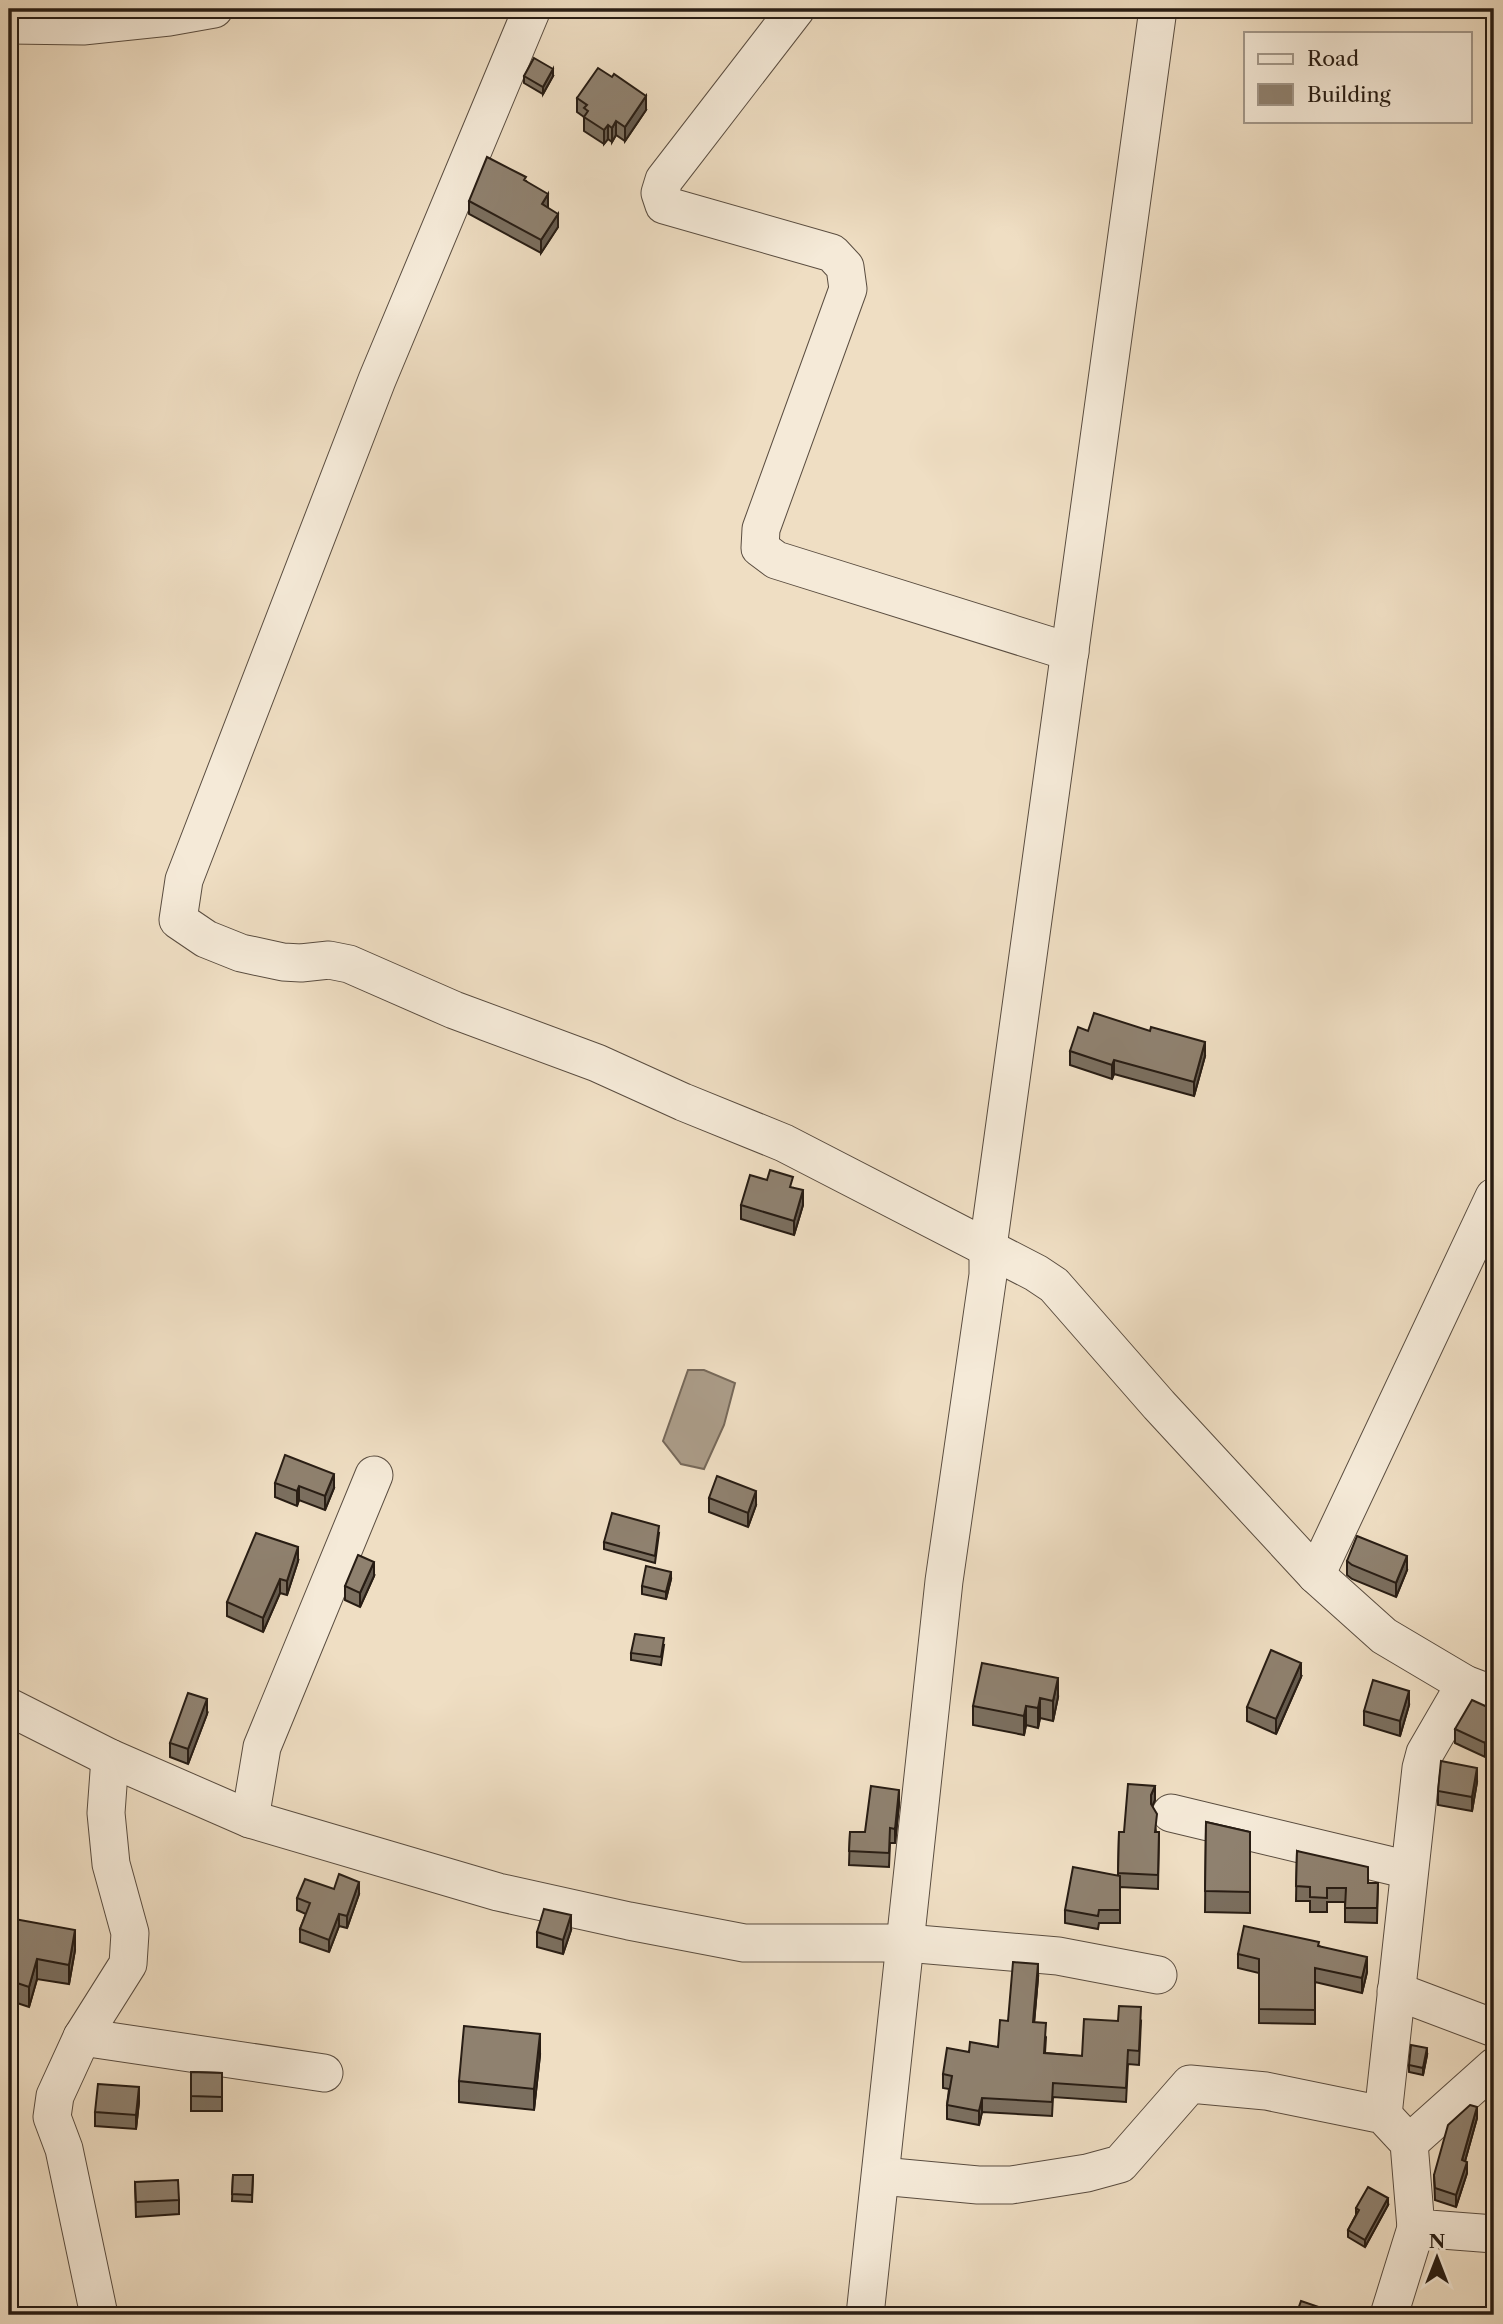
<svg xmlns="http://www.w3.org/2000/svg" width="1503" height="2324" viewBox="0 0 1503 2324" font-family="'Libre Caslon Text',serif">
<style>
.water{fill:#ab9c88;stroke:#77695a;stroke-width:2}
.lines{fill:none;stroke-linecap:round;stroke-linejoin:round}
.minor-casing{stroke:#5a4d40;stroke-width:39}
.minor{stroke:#f5ead8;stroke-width:37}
.wall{fill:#7b6f5f;stroke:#281d14;stroke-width:2}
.shaded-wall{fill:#645a4e;stroke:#281d14;stroke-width:2}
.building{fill:#8f816f;stroke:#281d14;stroke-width:2}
</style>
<rect width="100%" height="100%" fill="#efdec3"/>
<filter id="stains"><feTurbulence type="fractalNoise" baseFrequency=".00286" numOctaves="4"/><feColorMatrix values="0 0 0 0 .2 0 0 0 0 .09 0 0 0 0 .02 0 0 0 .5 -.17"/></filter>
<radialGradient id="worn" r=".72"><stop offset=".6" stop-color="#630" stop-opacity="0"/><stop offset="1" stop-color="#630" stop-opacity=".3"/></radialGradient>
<!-- water -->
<polygon class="water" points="688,1370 704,1370 735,1383 724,1425 704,1469 681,1464 663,1441"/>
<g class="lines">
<defs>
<g id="minor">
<polyline points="532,9 377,380 184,880 178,920 206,939 241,953 283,962 301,963 329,960 349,964 454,1010 597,1063 683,1102 784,1143 1036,1273 1054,1285 1159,1405 1316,1575 1384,1636 1465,1684 1494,1695"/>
<polyline points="796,9 664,180 660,193 664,205 832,253 845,267 848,289 761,529 760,548 776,560 1070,652"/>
<polyline points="9,25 83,26 169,17 214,9"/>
<polyline points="1316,1575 1494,1197"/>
<polyline points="9,1707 110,1758 250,1819 498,1892 629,1921 744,1943 906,1943 1058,1956 1158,1975"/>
<polyline points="1171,1813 1409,1870"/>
<polyline points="250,1819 262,1747 374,1475"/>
<polyline points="1396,1991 1494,2028"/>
<polyline points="82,2037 324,2073"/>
<polyline points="1383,2115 1421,1768 1425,1753 1465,1684"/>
<polyline points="1409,2143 1494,2067"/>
<polyline points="881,2176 978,2185 1011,2185 1087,2173 1120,2164 1190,2084 1266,2091 1383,2115 1409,2143 1416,2228 1494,2234"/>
<polyline points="99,2315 64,2149 52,2117 55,2096 82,2037 128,1964 130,1933 111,1864 106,1813 110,1758"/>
<polyline points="865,2315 944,1581 988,1275 988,1247 1158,9"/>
<polyline points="1389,2315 1416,2228"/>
</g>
</defs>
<!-- minor casing -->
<use href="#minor" class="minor-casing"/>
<!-- minor -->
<use href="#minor" class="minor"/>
</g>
<!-- wall -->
<g class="wall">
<polygon points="524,76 553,76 543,94 524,83"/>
<polygon points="577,98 646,110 625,141 616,135 612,142 608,139 604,144 584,131 584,117 577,112"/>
<polygon points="526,181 548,208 558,227 541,253 469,214 469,201"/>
<polygon points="1088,1031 1205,1056 1194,1096 1114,1074 1112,1079 1070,1065 1070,1051"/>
<polygon points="793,1188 803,1205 794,1235 741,1219 741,1205"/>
<polygon points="275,1483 334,1488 325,1510 299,1500 297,1506 275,1497"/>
<polygon points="709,1498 756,1505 748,1527 709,1512"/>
<polygon points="659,1533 655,1563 604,1549 604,1542"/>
<polygon points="298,1561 287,1595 280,1593 263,1632 227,1616 227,1602"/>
<polygon points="1347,1561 1407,1570 1396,1597 1352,1579 1347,1575"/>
<polygon points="374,1576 360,1607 345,1600 345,1586"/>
<polygon points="671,1579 666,1599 642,1594 642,1586"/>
<polygon points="664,1645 661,1665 631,1660 631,1653"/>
<polygon points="1301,1677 1276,1734 1247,1721 1247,1707"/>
<polygon points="1058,1697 1053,1721 1040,1718 1038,1728 1026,1725 1024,1735 973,1725 973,1706"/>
<polygon points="1409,1705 1400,1736 1364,1725 1364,1711"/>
<polygon points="1494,1710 1494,1747 1490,1746 1485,1757 1455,1743 1455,1729"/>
<polygon points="207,1714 188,1764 170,1757 170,1743"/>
<polygon points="1477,1782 1472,1811 1438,1805 1438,1791"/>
<polygon points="1155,1800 1152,1806 1156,1832 1159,1832 1158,1889 1120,1887 1120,1923 1099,1923 1098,1929 1065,1923 1065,1910 1118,1875 1119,1832 1124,1832"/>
<polygon points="899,1804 895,1843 890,1843 889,1867 849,1865 850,1832 865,1832"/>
<polygon points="1206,1822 1250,1832 1250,1913 1205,1912"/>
<polygon points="1297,1851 1368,1883 1378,1883 1377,1923 1345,1922 1345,1902 1327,1902 1327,1912 1310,1912 1310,1901 1296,1901"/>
<polygon points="334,1889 359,1894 347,1928 339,1926 329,1952 300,1942 300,1929 306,1914 297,1910 297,1898"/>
<polygon points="9,1918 75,1950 69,1984 37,1979 29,2007 11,2001 11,1979 9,1979"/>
<polygon points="571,1930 563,1954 537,1947 537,1932"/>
<polygon points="1319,1946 1367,1972 1362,1993 1315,1982 1315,2024 1259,2023 1259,1973 1238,1968 1238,1954"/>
<polygon points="1038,1978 1034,2022 1046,2037 1045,2053 1082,2056 1141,2021 1139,2065 1128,2064 1126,2102 1053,2097 1052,2116 982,2112 979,2125 947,2119 947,2105 949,2089 943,2088 943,2074 969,2052 998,2047 1008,2021"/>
<polygon points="540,2055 534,2110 459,2102 459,2081"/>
<polygon points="1427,2055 1423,2075 1409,2072 1409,2065"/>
<polygon points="191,2072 222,2073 222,2111 191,2111"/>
<polygon points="139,2102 136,2129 95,2126 95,2112"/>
<polygon points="1477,2118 1465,2161 1467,2173 1456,2207 1435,2200 1434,2175"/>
<polygon points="233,2175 253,2175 252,2202 232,2201"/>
<polygon points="135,2182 179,2200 179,2214 136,2217"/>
<polygon points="1388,2205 1365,2247 1348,2237 1348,2230 1356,2215 1356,2208"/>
</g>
<!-- shaded-wall -->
<g class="shaded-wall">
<polygon points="553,69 553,76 543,94 543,87"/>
<polygon points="646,96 646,110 625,141 625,127"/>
<polygon points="616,121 616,135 612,142 612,128"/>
<polygon points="608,125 608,139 604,144 604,130"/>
<polygon points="548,194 548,208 542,204"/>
<polygon points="558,214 558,227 541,253 541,240"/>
<polygon points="1205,1042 1205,1056 1194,1096 1194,1082"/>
<polygon points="1114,1060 1114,1074 1112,1079 1112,1065"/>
<polygon points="803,1190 803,1205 794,1235 794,1221"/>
<polygon points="334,1474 334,1488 325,1510 325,1496"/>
<polygon points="299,1486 299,1500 297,1506 297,1491"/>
<polygon points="756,1491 756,1505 748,1527 748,1513"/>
<polygon points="298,1547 298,1561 287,1595 287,1581"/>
<polygon points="1407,1556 1407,1570 1396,1597 1396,1583"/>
<polygon points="374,1562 374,1576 360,1607 360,1593"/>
<polygon points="671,1572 671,1579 666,1599 666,1592"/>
<polygon points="280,1579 280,1593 263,1632 263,1618"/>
<polygon points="1301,1663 1301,1677 1276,1734 1276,1719"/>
<polygon points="1058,1678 1058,1697 1053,1721 1053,1701"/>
<polygon points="1409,1691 1409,1705 1400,1736 1400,1721"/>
<polygon points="1040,1698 1040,1718 1038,1728 1038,1708"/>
<polygon points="207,1699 207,1714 188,1764 188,1749"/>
<polygon points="1026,1706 1026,1725 1024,1735 1024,1716"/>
<polygon points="1490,1732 1490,1746 1485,1757 1485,1743"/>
<polygon points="1477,1768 1477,1782 1472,1811 1472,1797"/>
<polygon points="1155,1786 1155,1800 1151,1809 1151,1795"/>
<polygon points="899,1790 899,1804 895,1843 895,1829"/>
<polygon points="359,1882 359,1894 347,1928 347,1916"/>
<polygon points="339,1914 339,1926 329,1952 329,1940"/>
<polygon points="571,1915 571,1930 563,1954 563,1940"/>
<polygon points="75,1930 75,1950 69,1984 69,1965"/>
<polygon points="1367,1957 1367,1972 1362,1993 1362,1978"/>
<polygon points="37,1959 37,1979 29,2007 29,1987"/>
<polygon points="1038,1964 1038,1978 1033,2036 1033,2022"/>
<polygon points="540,2034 540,2055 534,2110 534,2089"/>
<polygon points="1427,2048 1427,2055 1423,2075 1423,2068"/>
<polygon points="139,2087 139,2102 136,2129 136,2115"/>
<polygon points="982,2098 982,2112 979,2125 979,2111"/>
<polygon points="1477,2107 1477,2118 1462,2172 1462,2160"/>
<polygon points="1467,2162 1467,2173 1456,2207 1456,2195"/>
<polygon points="1388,2198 1388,2205 1365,2247 1365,2240"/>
</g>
<!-- building -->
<g class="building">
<polygon points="534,58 553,69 543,87 524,76"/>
<polygon points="598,68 612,77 614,74 646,96 625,127 616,121 612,128 608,125 604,130 584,117 588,111 584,108 587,105 577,98"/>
<polygon points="487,157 526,177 524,180 548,194 542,204 558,214 541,240 469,201"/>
<polygon points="1094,1013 1150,1031 1151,1027 1205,1042 1194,1082 1114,1060 1112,1065 1070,1051 1078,1027 1088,1031"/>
<polygon points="770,1170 793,1177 790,1187 803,1190 794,1221 741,1205 750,1175 767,1180"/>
<polygon points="285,1455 334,1474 325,1496 299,1486 297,1491 275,1483"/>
<polygon points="717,1476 756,1491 748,1513 709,1498"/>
<polygon points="612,1513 659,1526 655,1556 604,1542"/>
<polygon points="256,1533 298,1547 287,1581 280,1579 263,1618 227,1602"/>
<polygon points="1357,1536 1407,1556 1396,1583 1352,1565 1347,1561"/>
<polygon points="358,1555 374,1562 360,1593 345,1586"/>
<polygon points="646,1566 671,1572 666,1592 642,1586"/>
<polygon points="635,1634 664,1638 661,1657 631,1653"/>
<polygon points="1271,1650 1301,1663 1276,1719 1247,1707"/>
<polygon points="982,1663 1058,1678 1053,1701 1040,1698 1038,1708 1026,1706 1024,1716 973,1706"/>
<polygon points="1373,1680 1409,1691 1400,1721 1364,1711"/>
<polygon points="188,1693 207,1699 188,1749 170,1743"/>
<polygon points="1472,1700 1494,1710 1494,1733 1490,1732 1485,1743 1455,1729"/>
<polygon points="1441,1761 1477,1768 1472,1797 1438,1791"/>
<polygon points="1128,1784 1155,1786 1151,1795 1151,1804 1157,1814 1155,1832 1159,1832 1158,1875 1118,1873 1119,1832 1124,1832"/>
<polygon points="871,1786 899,1790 895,1829 890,1828 889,1853 849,1851 850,1832 865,1832"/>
<polygon points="1206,1822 1250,1832 1250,1892 1205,1891"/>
<polygon points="1297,1851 1368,1867 1368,1883 1378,1883 1377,1908 1345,1908 1346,1888 1327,1888 1327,1898 1310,1897 1310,1887 1296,1886"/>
<polygon points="1073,1867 1120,1876 1120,1910 1099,1910 1098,1916 1065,1910"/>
<polygon points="339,1874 359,1882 347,1916 339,1914 329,1940 300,1929 310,1903 297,1898 305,1879 334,1889"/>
<polygon points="544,1909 571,1915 563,1940 537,1932"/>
<polygon points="9,1918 75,1930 69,1965 37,1959 29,1987 11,1981 16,1961 9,1959"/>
<polygon points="1244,1926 1319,1942 1318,1946 1367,1957 1362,1978 1315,1968 1315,2010 1259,2009 1259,1959 1238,1954"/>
<polygon points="1013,1962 1038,1964 1033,2022 1046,2023 1044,2053 1082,2056 1084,2019 1118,2021 1119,2006 1141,2007 1139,2051 1128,2050 1126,2088 1053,2083 1052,2102 982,2098 979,2111 947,2105 952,2076 943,2074 947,2048 969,2052 970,2042 998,2047 1000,2020 1008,2021"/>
<polygon points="464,2026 540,2034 534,2089 459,2081"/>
<polygon points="1411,2045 1427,2048 1423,2068 1409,2065"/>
<polygon points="191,2072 222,2073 222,2097 191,2096"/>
<polygon points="98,2084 139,2087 136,2115 95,2112"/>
<polygon points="1470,2105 1477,2107 1462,2160 1467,2162 1456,2195 1435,2188 1434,2175 1448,2125"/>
<polygon points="233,2175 253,2175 252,2195 232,2194"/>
<polygon points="178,2180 179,2200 136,2202 135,2182"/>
<polygon points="1368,2187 1388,2198 1365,2240 1348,2230 1359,2210 1356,2208"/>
<polygon points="1301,2301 1319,2307 1316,2315 1296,2315"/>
</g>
<!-- margin -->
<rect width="1503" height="2324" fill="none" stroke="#efdec3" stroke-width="35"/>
<rect x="10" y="10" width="1482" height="2303" fill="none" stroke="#281d14" stroke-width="3.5"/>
<rect x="18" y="18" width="1468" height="2289" fill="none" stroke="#281d14" stroke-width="2"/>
<!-- legend -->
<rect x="1244" y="32" width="228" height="91" fill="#f5ead8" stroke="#a3988a" stroke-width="2"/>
<rect x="1258" y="54" width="35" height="10" fill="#f5ead8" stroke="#a3988a" stroke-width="2"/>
<text x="1307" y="66" font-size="21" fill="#281d14">Road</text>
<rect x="1258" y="84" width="35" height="21" fill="#8f816f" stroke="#a3988a" stroke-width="2"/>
<text x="1307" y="102" font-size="21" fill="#281d14">Building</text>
<!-- north arrow -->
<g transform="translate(1437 2258)" stroke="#f5ead8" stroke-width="5" paint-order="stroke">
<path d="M0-5L12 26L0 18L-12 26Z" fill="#281d14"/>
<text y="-10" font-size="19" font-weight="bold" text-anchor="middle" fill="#281d14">N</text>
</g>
<rect width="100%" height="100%" filter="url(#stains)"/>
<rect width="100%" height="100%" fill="url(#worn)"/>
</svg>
